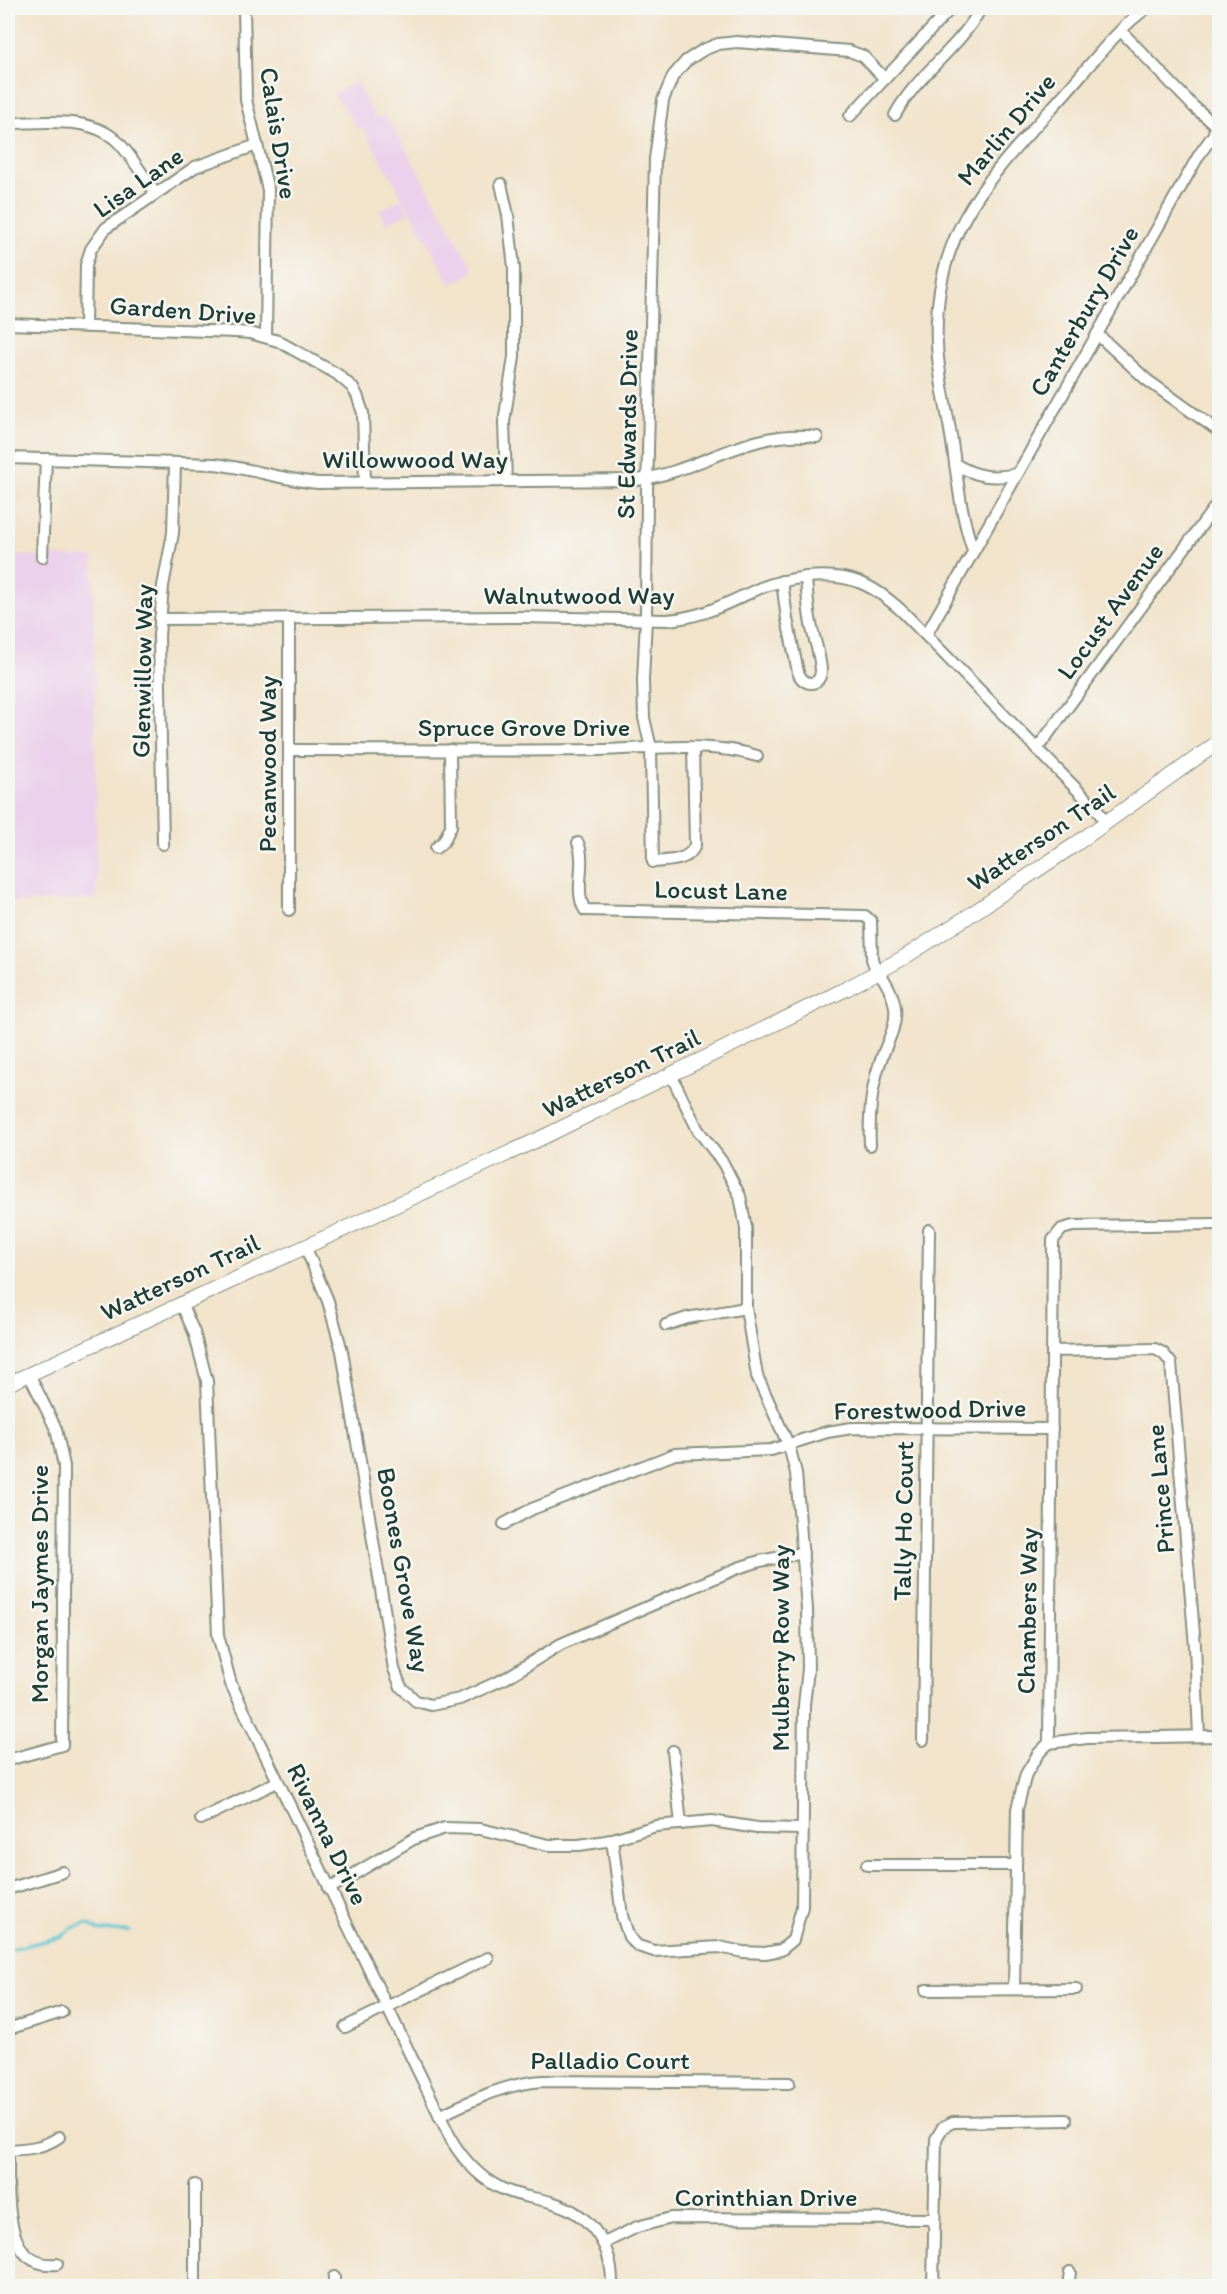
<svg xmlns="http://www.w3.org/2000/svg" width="1227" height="2294" viewBox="0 0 1227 2294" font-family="Itim,sans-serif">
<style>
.built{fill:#ebd1eb}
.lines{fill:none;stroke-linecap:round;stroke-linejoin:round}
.stream{stroke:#59c5d2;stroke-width:3}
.minor-casing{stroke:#889080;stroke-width:14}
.major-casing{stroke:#889080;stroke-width:16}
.minor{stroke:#fff;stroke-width:10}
.major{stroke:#fff;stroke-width:14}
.labels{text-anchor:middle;stroke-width:5;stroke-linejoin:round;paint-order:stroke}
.street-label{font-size:26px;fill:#1f3d34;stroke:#f6f6f2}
</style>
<rect width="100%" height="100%" fill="#f6f6f2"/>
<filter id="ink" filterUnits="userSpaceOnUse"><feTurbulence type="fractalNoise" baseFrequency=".0167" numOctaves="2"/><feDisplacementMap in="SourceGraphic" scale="12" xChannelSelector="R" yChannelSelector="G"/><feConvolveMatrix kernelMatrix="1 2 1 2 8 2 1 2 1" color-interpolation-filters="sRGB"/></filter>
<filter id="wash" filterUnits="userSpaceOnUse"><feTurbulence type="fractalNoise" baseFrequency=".008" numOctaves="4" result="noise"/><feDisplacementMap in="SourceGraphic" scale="24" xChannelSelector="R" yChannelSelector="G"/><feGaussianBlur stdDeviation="1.35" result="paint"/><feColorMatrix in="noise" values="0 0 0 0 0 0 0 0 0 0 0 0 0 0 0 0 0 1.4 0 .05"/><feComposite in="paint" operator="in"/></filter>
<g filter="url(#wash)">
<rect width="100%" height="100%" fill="#f2e3cb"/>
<!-- built -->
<g class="built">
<polygon points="356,82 375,117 385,116 388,122 390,121 472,266 472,273 451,284 406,203 404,204 409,212 386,224 379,211 403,198 363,128 358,130 343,104 340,104 334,94"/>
<polygon points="8,555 93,557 97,899 8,903"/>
</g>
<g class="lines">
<!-- stream -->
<polyline class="stream" points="8,1950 61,1937 72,1928 87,1924 101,1931 129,1931"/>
</g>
</g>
<g filter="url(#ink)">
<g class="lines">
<defs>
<g id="minor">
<polyline points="244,8 246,100 268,190 266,337"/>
<path d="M 895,115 C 917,74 959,49 981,8"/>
<polyline points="850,116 951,8"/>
<path d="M 8,123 C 44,123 92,115 119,143 C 133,158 144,177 155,193"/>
<polyline points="501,184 508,215 514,268 514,357 504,422 506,481"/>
<polyline points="8,324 236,332 250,333 278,341 337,374 352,387 357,395 363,413 365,482"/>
<polyline points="85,326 86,265 91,249 106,228 195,167 257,145"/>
<polyline points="1097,334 1147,380 1220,432"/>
<path d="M 8,458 L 214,464 C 250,468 283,480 318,483 L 636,480 C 701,472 747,428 817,437"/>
<path d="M 955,464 C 977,477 992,479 1017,474"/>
<path d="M 973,550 C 959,511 957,470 950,430 C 945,401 938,372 937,344 C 932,231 990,177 1059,100 C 1085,72 1117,28 1147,8"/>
<polyline points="42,557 46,459"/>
<path d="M 782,581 L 787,619 L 798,672 C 803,687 821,687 821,670 C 820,654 814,639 811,624 C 808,609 807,593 806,577"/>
<path d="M 160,619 L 521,617 L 667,620 C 704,617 725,604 758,589 C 774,582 791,579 808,577 C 850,573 873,584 904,613 L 1097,810 L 1106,822"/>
<polyline points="926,635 1199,155 1214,134 1215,126 1212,122 1194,107 1121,31"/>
<path d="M 693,748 L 695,845 C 689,862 669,860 653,862 L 651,748 L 644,718 L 643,680 L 646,619 L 647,493 L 655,159 L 663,100 L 673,76 L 686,61 L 703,50 L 718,44 L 737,42 L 849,51 L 863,56 L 885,79"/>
<polyline points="1037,749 1220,500"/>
<path d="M 289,750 C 392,750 496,751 599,750 C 648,749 711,741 757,756"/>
<path d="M 578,843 C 587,863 573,891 585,910 L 865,916 L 871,921 L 872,959 L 877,973"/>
<polyline points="163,844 159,636 163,586 173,533 175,463"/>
<polyline points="436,848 444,841 451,826 450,750"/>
<polyline points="289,910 289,618"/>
<path d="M 870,1145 C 869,1124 870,1101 875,1080 C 885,1033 913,1020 879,972"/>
<polyline points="305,1246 328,1301 342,1351 394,1669 401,1687 416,1701 431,1705 460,1699 506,1678 561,1644 738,1568 760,1561 803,1553"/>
<path d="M 181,1303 L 194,1332 L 207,1381 L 218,1635 L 231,1684 L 452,2141 C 465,2162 481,2180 505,2190 C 521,2197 538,2198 554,2203 C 592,2215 613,2247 612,2286"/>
<polyline points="666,1325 687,1318 746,1308"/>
<polyline points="1052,1351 1155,1349 1163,1353 1171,1363 1195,1646 1199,1736"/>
<polyline points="504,1524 532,1509 675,1454 771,1450 827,1432 852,1428 1052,1429"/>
<polyline points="923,1740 929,1230"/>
<polyline points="1049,1743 1087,1738 1220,1736"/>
<polyline points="673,1751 681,1824"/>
<polyline points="8,1760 62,1745 64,1466 56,1429 29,1374"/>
<polyline points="201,1819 277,1782"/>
<polyline points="612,1839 622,1916 629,1937 638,1946 654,1951 719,1947 743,1952 765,1953 781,1950 793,1940 802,1907 804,1705 808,1669 807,1609 796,1473 789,1446 757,1376 746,1308 746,1228 740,1196 723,1163 698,1130 671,1075"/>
<polyline points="867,1865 1016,1865"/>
<polyline points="8,1889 63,1872"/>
<polyline points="329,1889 415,1838 445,1828 480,1829 549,1845 579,1845 606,1841 656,1826 712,1821 757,1828 801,1829"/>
<polyline points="1014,1989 1017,1809 1026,1774 1038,1754 1049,1743 1053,1240 1062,1229 1073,1226 1220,1224"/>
<polyline points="926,1990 1076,1989"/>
<polyline points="345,2027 488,1958"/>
<polyline points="8,2029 62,2012"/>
<path d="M 439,2116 C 473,2100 504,2084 542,2081 L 789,2083"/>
<polyline points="1220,2136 1220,2141"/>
<path d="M 8,2150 C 9,2186 0,2270 57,2264"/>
<path d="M 8,2150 C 27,2149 43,2148 59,2137"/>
<polyline points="604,2243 637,2227 671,2218 933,2219"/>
<polyline points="195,2286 195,2185"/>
<polyline points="334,2286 334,2277"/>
<polyline points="933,2286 936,2139 943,2127 953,2122 1066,2120"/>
<polyline points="1068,2286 1070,2272"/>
</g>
<polyline id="major" points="8,1384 537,1140 846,989 903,958 964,919 1076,844 1220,741"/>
</defs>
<!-- minor casing -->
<use href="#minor" class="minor-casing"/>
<!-- major casing -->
<use href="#major" class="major-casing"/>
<!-- minor -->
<use href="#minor" class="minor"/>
<!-- major -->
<use href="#major" class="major"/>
</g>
</g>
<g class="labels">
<!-- street labels -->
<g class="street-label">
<text transform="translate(1006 129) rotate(-50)" y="9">Marlin Drive</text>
<text transform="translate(279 133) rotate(81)" y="9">Calais Drive</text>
<text transform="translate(138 182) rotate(-35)" y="9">Lisa Lane</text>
<text transform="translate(183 310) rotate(4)" y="9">Garden Drive</text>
<text transform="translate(1084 311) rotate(-60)" y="9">Canterbury Drive</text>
<text transform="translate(627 424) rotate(-89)" y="9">St Edwards Drive</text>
<text x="415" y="468">Willowwood Way</text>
<text x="579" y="604">Walnutwood Way</text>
<text transform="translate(1110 611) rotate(-54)" y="9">Locust Avenue</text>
<text transform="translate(142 671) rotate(-89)" y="9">Glenwillow Way</text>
<text x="524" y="736">Spruce Grove Drive</text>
<text transform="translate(267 764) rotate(-90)" y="9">Pecanwood Way</text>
<text transform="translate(1041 837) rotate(-34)" y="9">Watterson Trail</text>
<text transform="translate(721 890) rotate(1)" y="9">Locust Lane</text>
<text transform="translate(621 1073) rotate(-26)" y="9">Watterson Trail</text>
<text transform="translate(180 1277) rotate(-25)" y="9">Watterson Trail</text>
<text transform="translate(930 1409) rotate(-1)" y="9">Forestwood Drive</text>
<text transform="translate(1160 1489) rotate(-95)" y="9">Prince Lane</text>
<text transform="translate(903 1521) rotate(-89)" y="9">Tally Ho Court</text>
<text transform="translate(404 1570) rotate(80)" y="9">Boones Grove Way</text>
<text transform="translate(39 1584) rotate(-90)" y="9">Morgan Jaymes Drive</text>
<text transform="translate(1027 1611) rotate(-89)" y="9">Chambers Way</text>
<text transform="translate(780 1648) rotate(-90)" y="9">Mulberry Row Way</text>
<text transform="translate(328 1834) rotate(64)" y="9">Rivanna Drive</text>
<text x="610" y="2069">Palladio Court</text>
<text x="766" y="2206">Corinthian Drive</text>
</g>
</g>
<!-- margin -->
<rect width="1227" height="2294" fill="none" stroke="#f6f6f2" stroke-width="30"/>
</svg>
